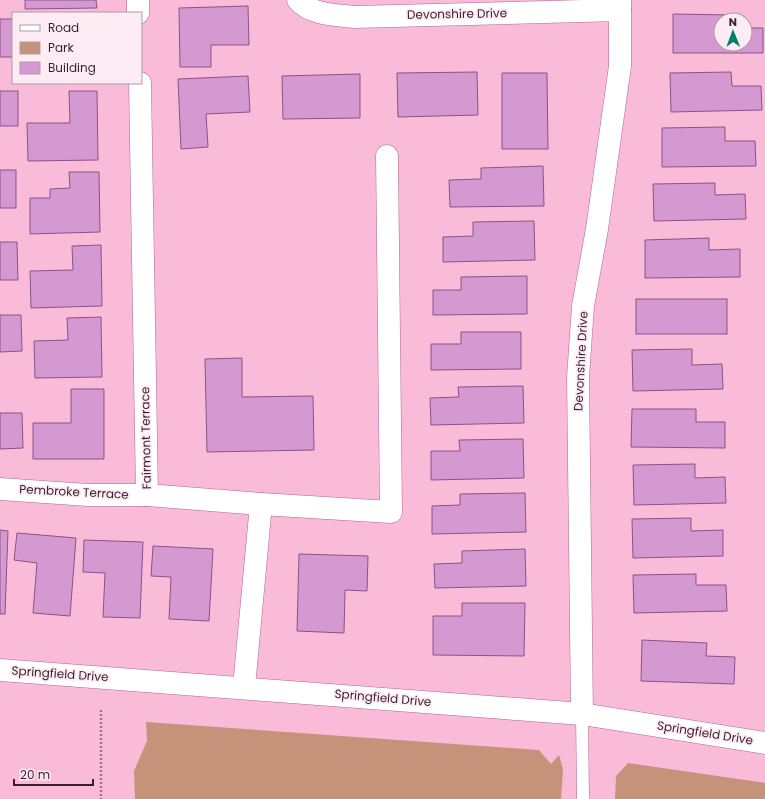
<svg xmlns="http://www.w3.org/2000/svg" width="765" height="799" viewBox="0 0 765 799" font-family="Poppins,sans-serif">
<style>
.green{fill:#c5937a}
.building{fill:#d599d1;stroke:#895387}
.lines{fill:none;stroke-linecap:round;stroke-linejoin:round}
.service-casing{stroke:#ae678b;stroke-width:13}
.minor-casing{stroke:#ae678b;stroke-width:23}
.path{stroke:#a3738a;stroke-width:2.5;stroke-dasharray:2 2;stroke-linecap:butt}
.service{stroke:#fff;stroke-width:12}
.minor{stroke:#fff;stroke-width:22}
.labels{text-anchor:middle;stroke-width:3.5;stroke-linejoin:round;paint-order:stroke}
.street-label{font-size:12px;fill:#3b1e2d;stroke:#fdecf4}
</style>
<rect width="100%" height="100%" fill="#fabbd9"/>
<!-- green -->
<g class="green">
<polygon points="146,722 539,750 551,764 559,755 563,769 561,799 135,799 134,771 147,741"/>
<polygon points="628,763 765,783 765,799 615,799 616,776"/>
</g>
<!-- building -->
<g class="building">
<polygon points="25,0 96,0 97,8 25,9"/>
<polygon points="248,6 249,45 211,45 211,67 180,67 179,8"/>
<polygon points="673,14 731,15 731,20 721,20 721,44 745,44 745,28 763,28 763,53 673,53"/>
<rect x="0" y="19" width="13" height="38"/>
<polygon points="477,72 478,115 398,117 397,73"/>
<polygon points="731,72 732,86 761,86 762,110 671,112 670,73"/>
<polygon points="502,73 547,73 548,149 502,149"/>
<polygon points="360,74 360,118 283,119 282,76"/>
<polygon points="248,76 250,112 206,114 208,147 181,149 178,79"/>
<rect x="0" y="91" width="18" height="35"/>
<polygon points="69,91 97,91 98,160 28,161 27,123 70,123"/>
<polygon points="725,127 725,141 755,141 756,166 662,167 662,128"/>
<polygon points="543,166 544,206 450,207 449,180 481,179 481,168"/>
<rect x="0" y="170" width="16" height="38"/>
<polygon points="69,172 99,172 100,232 30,234 30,198 50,198 50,189 70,188"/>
<polygon points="715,183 715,195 745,194 746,219 654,221 653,184"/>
<polygon points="534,221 535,260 443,262 443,237 473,236 473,222"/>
<polygon points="709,238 709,250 740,249 740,277 645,278 645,240"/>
<polygon points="0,242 17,242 18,280 0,280"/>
<polygon points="101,245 102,306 31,308 30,271 73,270 72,246"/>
<polygon points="527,276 527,314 433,315 433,290 461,290 461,277"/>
<rect x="636" y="299" width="91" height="35"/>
<polygon points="0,315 21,315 22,351 0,352"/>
<polygon points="101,317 102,377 35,378 34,341 68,340 67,318"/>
<polygon points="461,332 521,332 521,369 431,370 431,344 461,344"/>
<polygon points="692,349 692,365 722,364 723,389 633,391 632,350"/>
<polygon points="242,358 242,397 313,396 314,450 207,452 205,359"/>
<polygon points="523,386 524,423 431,425 430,398 459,397 458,387"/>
<polygon points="71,389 104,389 104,459 33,459 33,423 71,423"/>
<polygon points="632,409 696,409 696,422 725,422 725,448 631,447"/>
<polygon points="0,413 22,413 23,448 0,449"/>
<polygon points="523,439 524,478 431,480 431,451 460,451 459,440"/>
<polygon points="695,464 695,478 725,477 726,503 634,505 633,465"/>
<polygon points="525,493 526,532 432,534 432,506 460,505 460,494"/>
<polygon points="691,518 691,531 723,530 723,556 633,558 632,519"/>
<polygon points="0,530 8,531 5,614 0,614"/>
<polygon points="17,533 76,538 70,616 33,613 37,563 14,560"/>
<polygon points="84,540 143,542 140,618 103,617 105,573 83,572"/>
<polygon points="153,546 213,549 209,621 169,619 171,577 151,576"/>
<polygon points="525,549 526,586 435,588 434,564 462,563 462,551"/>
<polygon points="299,554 368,556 367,591 345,590 344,633 297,631"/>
<polygon points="696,574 696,585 726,585 727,611 634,613 633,575"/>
<polygon points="462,603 525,603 524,656 433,655 433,616 462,616"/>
<polygon points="642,640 707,643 706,656 735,657 734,684 641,681"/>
</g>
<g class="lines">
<defs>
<polyline id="service" points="582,714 583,799"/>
<g id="minor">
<polyline points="138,0 138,13"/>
<path d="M 298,0 C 311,15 336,15 355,17 L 620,10"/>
<polyline points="140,83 147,495 261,504 244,687"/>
<polyline points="0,489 88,495 147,495"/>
<polyline points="261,504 391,512 387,156"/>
<polyline points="0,670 582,714 765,743"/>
<polyline points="582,714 578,377 583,306 597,229 620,66 620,0"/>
</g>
</defs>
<!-- service casing -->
<use href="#service" class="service-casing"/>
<!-- minor casing -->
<use href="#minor" class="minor-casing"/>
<!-- path -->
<polyline class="path" points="101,710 101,799"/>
<!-- service -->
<use href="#service" class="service"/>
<!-- minor -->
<use href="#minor" class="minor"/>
</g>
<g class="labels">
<!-- street labels -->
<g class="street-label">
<text transform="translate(457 14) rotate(-1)" y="4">Devonshire Drive</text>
<text transform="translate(581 361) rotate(-87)" y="4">Devonshire Drive</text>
<text transform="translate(146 438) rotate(-91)" y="4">Fairmont Terrace</text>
<text transform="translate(74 492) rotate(3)" y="4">Pembroke Terrace</text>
<text transform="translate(60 674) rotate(4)" y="4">Springfield Drive</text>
<text transform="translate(383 698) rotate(5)" y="4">Springfield Drive</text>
<text transform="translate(705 733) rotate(9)" y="4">Springfield Drive</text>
</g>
</g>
<!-- legend -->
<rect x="12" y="12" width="130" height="72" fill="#fdecf4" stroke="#af9aa4"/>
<rect x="20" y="25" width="20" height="6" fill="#ffffff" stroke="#af9aa4"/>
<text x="48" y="32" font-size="12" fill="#3b1e2d">Road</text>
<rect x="20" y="42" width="20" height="12" fill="#c5937a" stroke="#af9aa4"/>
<text x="48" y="52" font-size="12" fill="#3b1e2d">Park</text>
<rect x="20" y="62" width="20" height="12" fill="#d599d1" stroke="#af9aa4"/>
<text x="48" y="72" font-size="12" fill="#3b1e2d">Building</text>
<!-- north arrow -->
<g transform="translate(733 32) rotate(359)"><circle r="19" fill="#fdecf4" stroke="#af9aa4"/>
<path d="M0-3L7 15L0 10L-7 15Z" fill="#008163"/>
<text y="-6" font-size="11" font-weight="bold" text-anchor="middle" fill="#3b1e2d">N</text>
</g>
<!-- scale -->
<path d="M14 779v6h79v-6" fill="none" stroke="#3b1e2d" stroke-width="2"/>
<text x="20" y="779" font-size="12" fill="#3b1e2d" stroke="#fdecf4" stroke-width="3" paint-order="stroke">20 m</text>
</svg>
